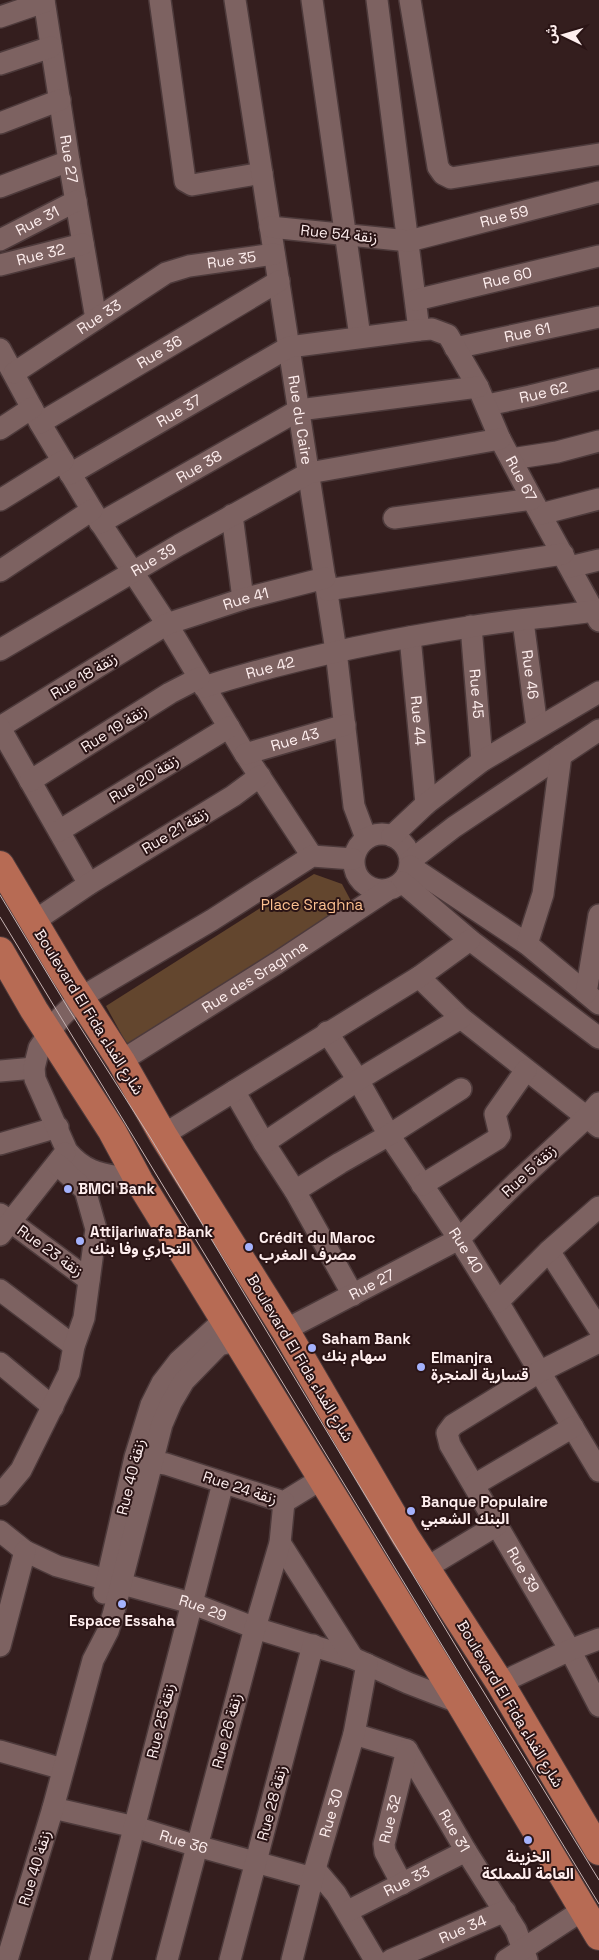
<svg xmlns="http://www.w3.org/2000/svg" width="599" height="1960" viewBox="0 0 599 1960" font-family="'Space Grotesk','Noto Sans Arabic',sans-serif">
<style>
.green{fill:#63462e}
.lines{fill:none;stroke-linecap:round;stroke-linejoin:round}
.minor-casing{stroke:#4d3a3b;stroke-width:24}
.major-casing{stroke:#4d3a3b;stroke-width:30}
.minor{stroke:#7d6261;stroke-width:21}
.major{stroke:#b76b54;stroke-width:28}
.tram{stroke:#c6b4b4;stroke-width:1}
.poi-dot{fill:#a4b2fc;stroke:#2a1415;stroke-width:2}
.labels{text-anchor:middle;stroke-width:4;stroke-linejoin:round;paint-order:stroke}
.street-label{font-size:15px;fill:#feeeee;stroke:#2a1415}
.park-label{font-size:15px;fill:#fcc090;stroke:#2a1415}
.poi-label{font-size:15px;font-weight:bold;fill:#feeeee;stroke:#2a1415;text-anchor:start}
</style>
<rect width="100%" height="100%" fill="#341e1e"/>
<!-- green -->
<polygon class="green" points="314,874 342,884 351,901 345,914 130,1050 106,1006"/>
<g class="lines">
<defs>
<g id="minor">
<path id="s1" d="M 44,0 L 69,161 L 96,319"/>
<polyline points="160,0 185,181 192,185 262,173"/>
<path id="s2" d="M 235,0 L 336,651 L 354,806 L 366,838"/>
<polyline points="312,0 360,337"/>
<polyline points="377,0 419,330"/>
<polyline points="410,0 438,167 443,174 451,178 599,154"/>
<polyline points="0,17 44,2"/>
<polyline points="0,64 51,47"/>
<polyline points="0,123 60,100"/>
<polyline points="0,187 69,161"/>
<path id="s3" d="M 270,227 L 409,241 L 599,192"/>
<path id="s4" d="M 0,240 L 76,201"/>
<path id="s5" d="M 0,265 L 83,244"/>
<path id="s6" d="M 416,300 L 599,256"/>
<path id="s7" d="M 455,348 L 599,317"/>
<polyline points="0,349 40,423 92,510 167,624 245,754 312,856"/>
<path id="s8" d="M 14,373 L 166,273 L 189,266 L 274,254"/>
<path id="s9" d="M 487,405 L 530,396 L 599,379"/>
<path id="s10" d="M 40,423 L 279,281"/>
<polyline points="0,429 32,408"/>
<polyline points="511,459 557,452 599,441"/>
<path id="s11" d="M 70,474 L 289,347 L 419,330 L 432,329 L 448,335 L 478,387 L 500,439 L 532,499 L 599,621"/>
<polyline points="0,500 63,461"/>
<polyline points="541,514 599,499"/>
<polyline points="232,515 243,599"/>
<polyline points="394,518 532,499"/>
<path id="s12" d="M 100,523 L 299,410 L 478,387"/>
<polyline points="570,567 599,560"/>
<polyline points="0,571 92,510"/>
<polyline points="327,590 563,554"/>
<path id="s13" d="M 523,621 L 537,727"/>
<path id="s14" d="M 471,626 L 482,761"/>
<path id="s15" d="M 410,637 L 426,804"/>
<path id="s16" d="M 0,650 L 179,545 L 309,473 L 500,439"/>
<path id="s17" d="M 204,687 C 291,659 379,641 469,627 C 510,620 552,617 593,611"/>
<path id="s18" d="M 0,727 L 167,624 L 243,599 L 325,578"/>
<polyline points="0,728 89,884"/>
<path id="s19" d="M 245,754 L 345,725"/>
<polyline points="30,781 170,693 199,678"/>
<polyline points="59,831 229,727"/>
<circle cx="382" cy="862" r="28"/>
<polyline points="392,836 426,804 482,761 599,692"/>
<polyline points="410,861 454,827 599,730"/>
<polyline points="410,866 527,944 599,1004"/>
<polyline points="402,882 470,940 599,1038"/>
<polyline points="33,922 89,884 233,796 260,776"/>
<polyline points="527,944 543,894 561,755"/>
<polyline points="419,977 461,1018 599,1127"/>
<polyline points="586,993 599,915"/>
<path id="s20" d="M 327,1032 L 358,1080 L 389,1135 L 459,1239 L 498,1302 L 599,1471"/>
<path id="s21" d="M 121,1061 L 277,963 L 386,891"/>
<polyline points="0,1071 34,1068"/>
<polyline points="234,1091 264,1143 295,1191 353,1295"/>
<polyline points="163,1135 419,977 470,940"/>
<polyline points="264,1143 358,1080 461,1018"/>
<polyline points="0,1144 58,1127"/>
<path d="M 139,1181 C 109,1173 90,1178 67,1151 L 35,1079 L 34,1068 L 39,1048 L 60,1018 L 80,998 L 212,920 L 312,856 L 353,859"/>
<polyline points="422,1185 497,1139 500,1135 495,1114 526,1070"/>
<polyline points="295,1191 340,1163 389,1135 461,1089"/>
<polyline points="0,1214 89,1280"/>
<polyline points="0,1235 65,1153"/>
<polyline points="549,1251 599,1329"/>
<polyline points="0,1290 74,1346"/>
<polyline points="498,1302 549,1251 599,1207"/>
<path id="s22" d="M 285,1330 L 459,1239 L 516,1183 L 586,1118 L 599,1103"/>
<path id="s23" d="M 599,1342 L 539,1372 L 453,1425 L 447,1433 L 450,1445 L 570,1650 L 599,1706"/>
<polyline points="0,1363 53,1407"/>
<polyline points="152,1462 166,1464 284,1502 323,1478"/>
<polyline points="474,1485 573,1427"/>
<polyline points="0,1495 21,1470 69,1373 74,1346 84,1318 96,1229 85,1190 57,1164"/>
<path id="s24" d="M 0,1531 L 25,1551 L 57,1566 L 191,1603 L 255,1628 L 353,1658 L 408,1683 L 460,1703"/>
<polyline points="280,1543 353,1658"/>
<polyline points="426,1568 497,1525"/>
<polyline points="104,1593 135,1457 151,1405 162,1383 179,1361 224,1320"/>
<polyline points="0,1646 25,1551"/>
<polyline points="500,1683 570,1650 599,1639"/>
<path id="s25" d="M 354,1734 L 407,1750 L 466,1851 L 516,1930 L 527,1960"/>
<polyline points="0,1751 63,1769"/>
<path id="s26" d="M 53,1808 L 135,1827 L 197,1846 L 313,1878"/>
<polyline points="315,1869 336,1894 375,1960"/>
<path id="s27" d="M 402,1884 L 385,1852 L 384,1844 L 407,1750"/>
<path id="s28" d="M 348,1911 L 466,1851"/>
<polyline points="7,1960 53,1808 93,1660 108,1631 113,1615 162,1424 171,1403 184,1381 219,1345 238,1340"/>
<polyline points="100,1960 223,1483"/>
<polyline points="167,1960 255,1628 280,1543 284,1502"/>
<polyline points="230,1960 313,1645"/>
<path id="s29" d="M 292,1960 L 315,1869 L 354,1734 L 367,1664"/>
<path id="s30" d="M 391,1960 L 505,1911"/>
<polyline points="506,1960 583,1910"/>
</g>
<g id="major">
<polyline points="0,865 66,976 121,1061 163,1135 285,1330 405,1536 500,1683 599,1851"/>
<polyline points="0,951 34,1010 112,1131 139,1181 460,1703 599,1936"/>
</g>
</defs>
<!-- minor casing -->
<use href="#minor" class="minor-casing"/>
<!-- major casing -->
<use href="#major" class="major-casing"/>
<!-- minor -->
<use href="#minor" class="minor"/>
<!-- major -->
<use href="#major" class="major"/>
<!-- tram -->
<g class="tram">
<polyline points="0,895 68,1008 150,1137 469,1668 599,1880"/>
<polyline points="0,917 599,1904"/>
</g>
</g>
<!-- markers -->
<g class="poi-dot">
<circle cx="68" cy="1189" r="5"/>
<circle cx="80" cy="1241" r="5"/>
<circle cx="249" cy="1247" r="5"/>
<circle cx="312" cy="1348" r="5"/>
<circle cx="421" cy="1367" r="5"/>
<circle cx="411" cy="1511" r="5"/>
<circle cx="122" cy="1604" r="5"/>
<circle cx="528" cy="1840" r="5"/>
</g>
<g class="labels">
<!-- street labels -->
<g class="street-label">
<text dy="5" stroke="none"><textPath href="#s1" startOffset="161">Rue 27</textPath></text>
<text dy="5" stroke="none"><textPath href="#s3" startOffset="238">Rue 59</textPath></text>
<text dy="5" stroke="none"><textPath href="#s4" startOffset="42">Rue 31</textPath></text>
<text transform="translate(339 234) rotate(6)" y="5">Rue 54 زنقة</text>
<text dy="5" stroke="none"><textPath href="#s5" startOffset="42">Rue 32</textPath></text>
<text dy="5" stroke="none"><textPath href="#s8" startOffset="249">Rue 35</textPath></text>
<text dy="5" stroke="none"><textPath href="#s6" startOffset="94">Rue 60</textPath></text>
<text dy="5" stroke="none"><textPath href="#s8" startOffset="102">Rue 33</textPath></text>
<text dy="5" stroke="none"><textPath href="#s7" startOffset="74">Rue 61</textPath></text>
<text dy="5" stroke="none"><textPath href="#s10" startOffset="139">Rue 36</textPath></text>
<text dy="5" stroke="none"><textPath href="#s9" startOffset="58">Rue 62</textPath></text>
<text dy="5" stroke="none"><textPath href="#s11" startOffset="126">Rue 37</textPath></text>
<text dy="5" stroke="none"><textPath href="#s2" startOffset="425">Rue du Caire</textPath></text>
<text dy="5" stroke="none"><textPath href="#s12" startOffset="114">Rue 38</textPath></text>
<text dy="5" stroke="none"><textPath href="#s11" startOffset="576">Rue 67</textPath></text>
<text dy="5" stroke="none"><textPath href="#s16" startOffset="178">Rue 39</textPath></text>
<text dy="5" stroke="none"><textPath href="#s18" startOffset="279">Rue 41</textPath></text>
<text dy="5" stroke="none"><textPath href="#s17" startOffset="69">Rue 42</textPath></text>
<text dy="5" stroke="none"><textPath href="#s13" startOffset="54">Rue 46</textPath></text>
<text transform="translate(84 676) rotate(-31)" y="5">Rue 18 زنقة</text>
<text dy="5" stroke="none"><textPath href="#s14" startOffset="68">Rue 45</textPath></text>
<text dy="5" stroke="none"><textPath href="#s15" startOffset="84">Rue 44</textPath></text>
<text transform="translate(114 729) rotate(-32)" y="5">Rue 19 زنقة</text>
<text dy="5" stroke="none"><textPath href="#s19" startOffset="52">Rue 43</textPath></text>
<text transform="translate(144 779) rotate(-31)" y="5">Rue 20 زنقة</text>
<text transform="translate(175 831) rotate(-31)" y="5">Rue 21 زنقة</text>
<text dy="5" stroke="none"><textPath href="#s21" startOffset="158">Rue des Sraghna</textPath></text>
<text transform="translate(89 1012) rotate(58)" y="5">Boulevard El Fida شارع الفداء</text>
<text transform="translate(529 1171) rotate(-43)" y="5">Rue 5 زنقة</text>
<text dy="5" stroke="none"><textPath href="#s20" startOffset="259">Rue 40</textPath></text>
<text transform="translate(50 1251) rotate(36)" y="5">Rue 23 زنقة</text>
<text dy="5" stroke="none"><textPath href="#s22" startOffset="98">Rue 27</textPath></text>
<text transform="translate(300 1358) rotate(59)" y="5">Boulevard El Fida شارع الفداء</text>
<text transform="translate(131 1477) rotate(-76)" y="5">Rue 40 زنقة</text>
<text transform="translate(240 1488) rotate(18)" y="5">Rue 24 زنقة</text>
<text dy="5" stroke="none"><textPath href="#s23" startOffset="335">Rue 39</textPath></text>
<text dy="5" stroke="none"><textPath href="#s24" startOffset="219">Rue 29</textPath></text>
<text transform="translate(510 1704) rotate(59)" y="5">Boulevard El Fida شارع الفداء</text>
<text transform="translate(161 1721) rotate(-76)" y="5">Rue 25 زنقة</text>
<text transform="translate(227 1731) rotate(-75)" y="5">Rue 26 زنقة</text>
<text transform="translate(272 1803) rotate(-75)" y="5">Rue 28 زنقة</text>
<text dy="5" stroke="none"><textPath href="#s29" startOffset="152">Rue 30</textPath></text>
<text dy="5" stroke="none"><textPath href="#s27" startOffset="70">Rue 32</textPath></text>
<text dy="5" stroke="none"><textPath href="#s25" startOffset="149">Rue 31</textPath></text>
<text dy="5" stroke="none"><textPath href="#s26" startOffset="135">Rue 36</textPath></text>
<text transform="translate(35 1868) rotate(-73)" y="5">Rue 40 زنقة</text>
<text dy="5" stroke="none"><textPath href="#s28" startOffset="66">Rue 33</textPath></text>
<text dy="5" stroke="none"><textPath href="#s30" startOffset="78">Rue 34</textPath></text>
</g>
<!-- park labels -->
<g class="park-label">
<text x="312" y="910">Place Sraghna</text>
</g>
<!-- poi labels -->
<g class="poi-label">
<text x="78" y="1194">BMCI Bank</text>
<text x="90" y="1237">Attijariwafa Bank<tspan x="90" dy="17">التجاري وفا بنك</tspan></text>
<text x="259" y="1243">Crédit du Maroc<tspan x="259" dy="17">مصرف المغرب</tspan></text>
<text x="322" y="1344">Saham Bank<tspan x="322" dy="17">سهام بنك</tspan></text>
<text x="431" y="1363">Elmanjra<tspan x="431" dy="17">قسارية المنجرة</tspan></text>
<text x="421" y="1507">Banque Populaire<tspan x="421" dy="17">البنك الشعبي</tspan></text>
<text x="122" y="1626" text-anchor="middle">Espace Essaha</text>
<text x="528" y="1862" text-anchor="middle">الخزينة<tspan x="528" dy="17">العامة للمملكة</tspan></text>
</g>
</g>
<!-- north arrow -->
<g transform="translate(564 35) rotate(275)" stroke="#2a1415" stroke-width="4" paint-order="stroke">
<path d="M0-4L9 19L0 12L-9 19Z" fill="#feeeee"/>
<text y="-8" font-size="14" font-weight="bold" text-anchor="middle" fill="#feeeee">ش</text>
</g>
</svg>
